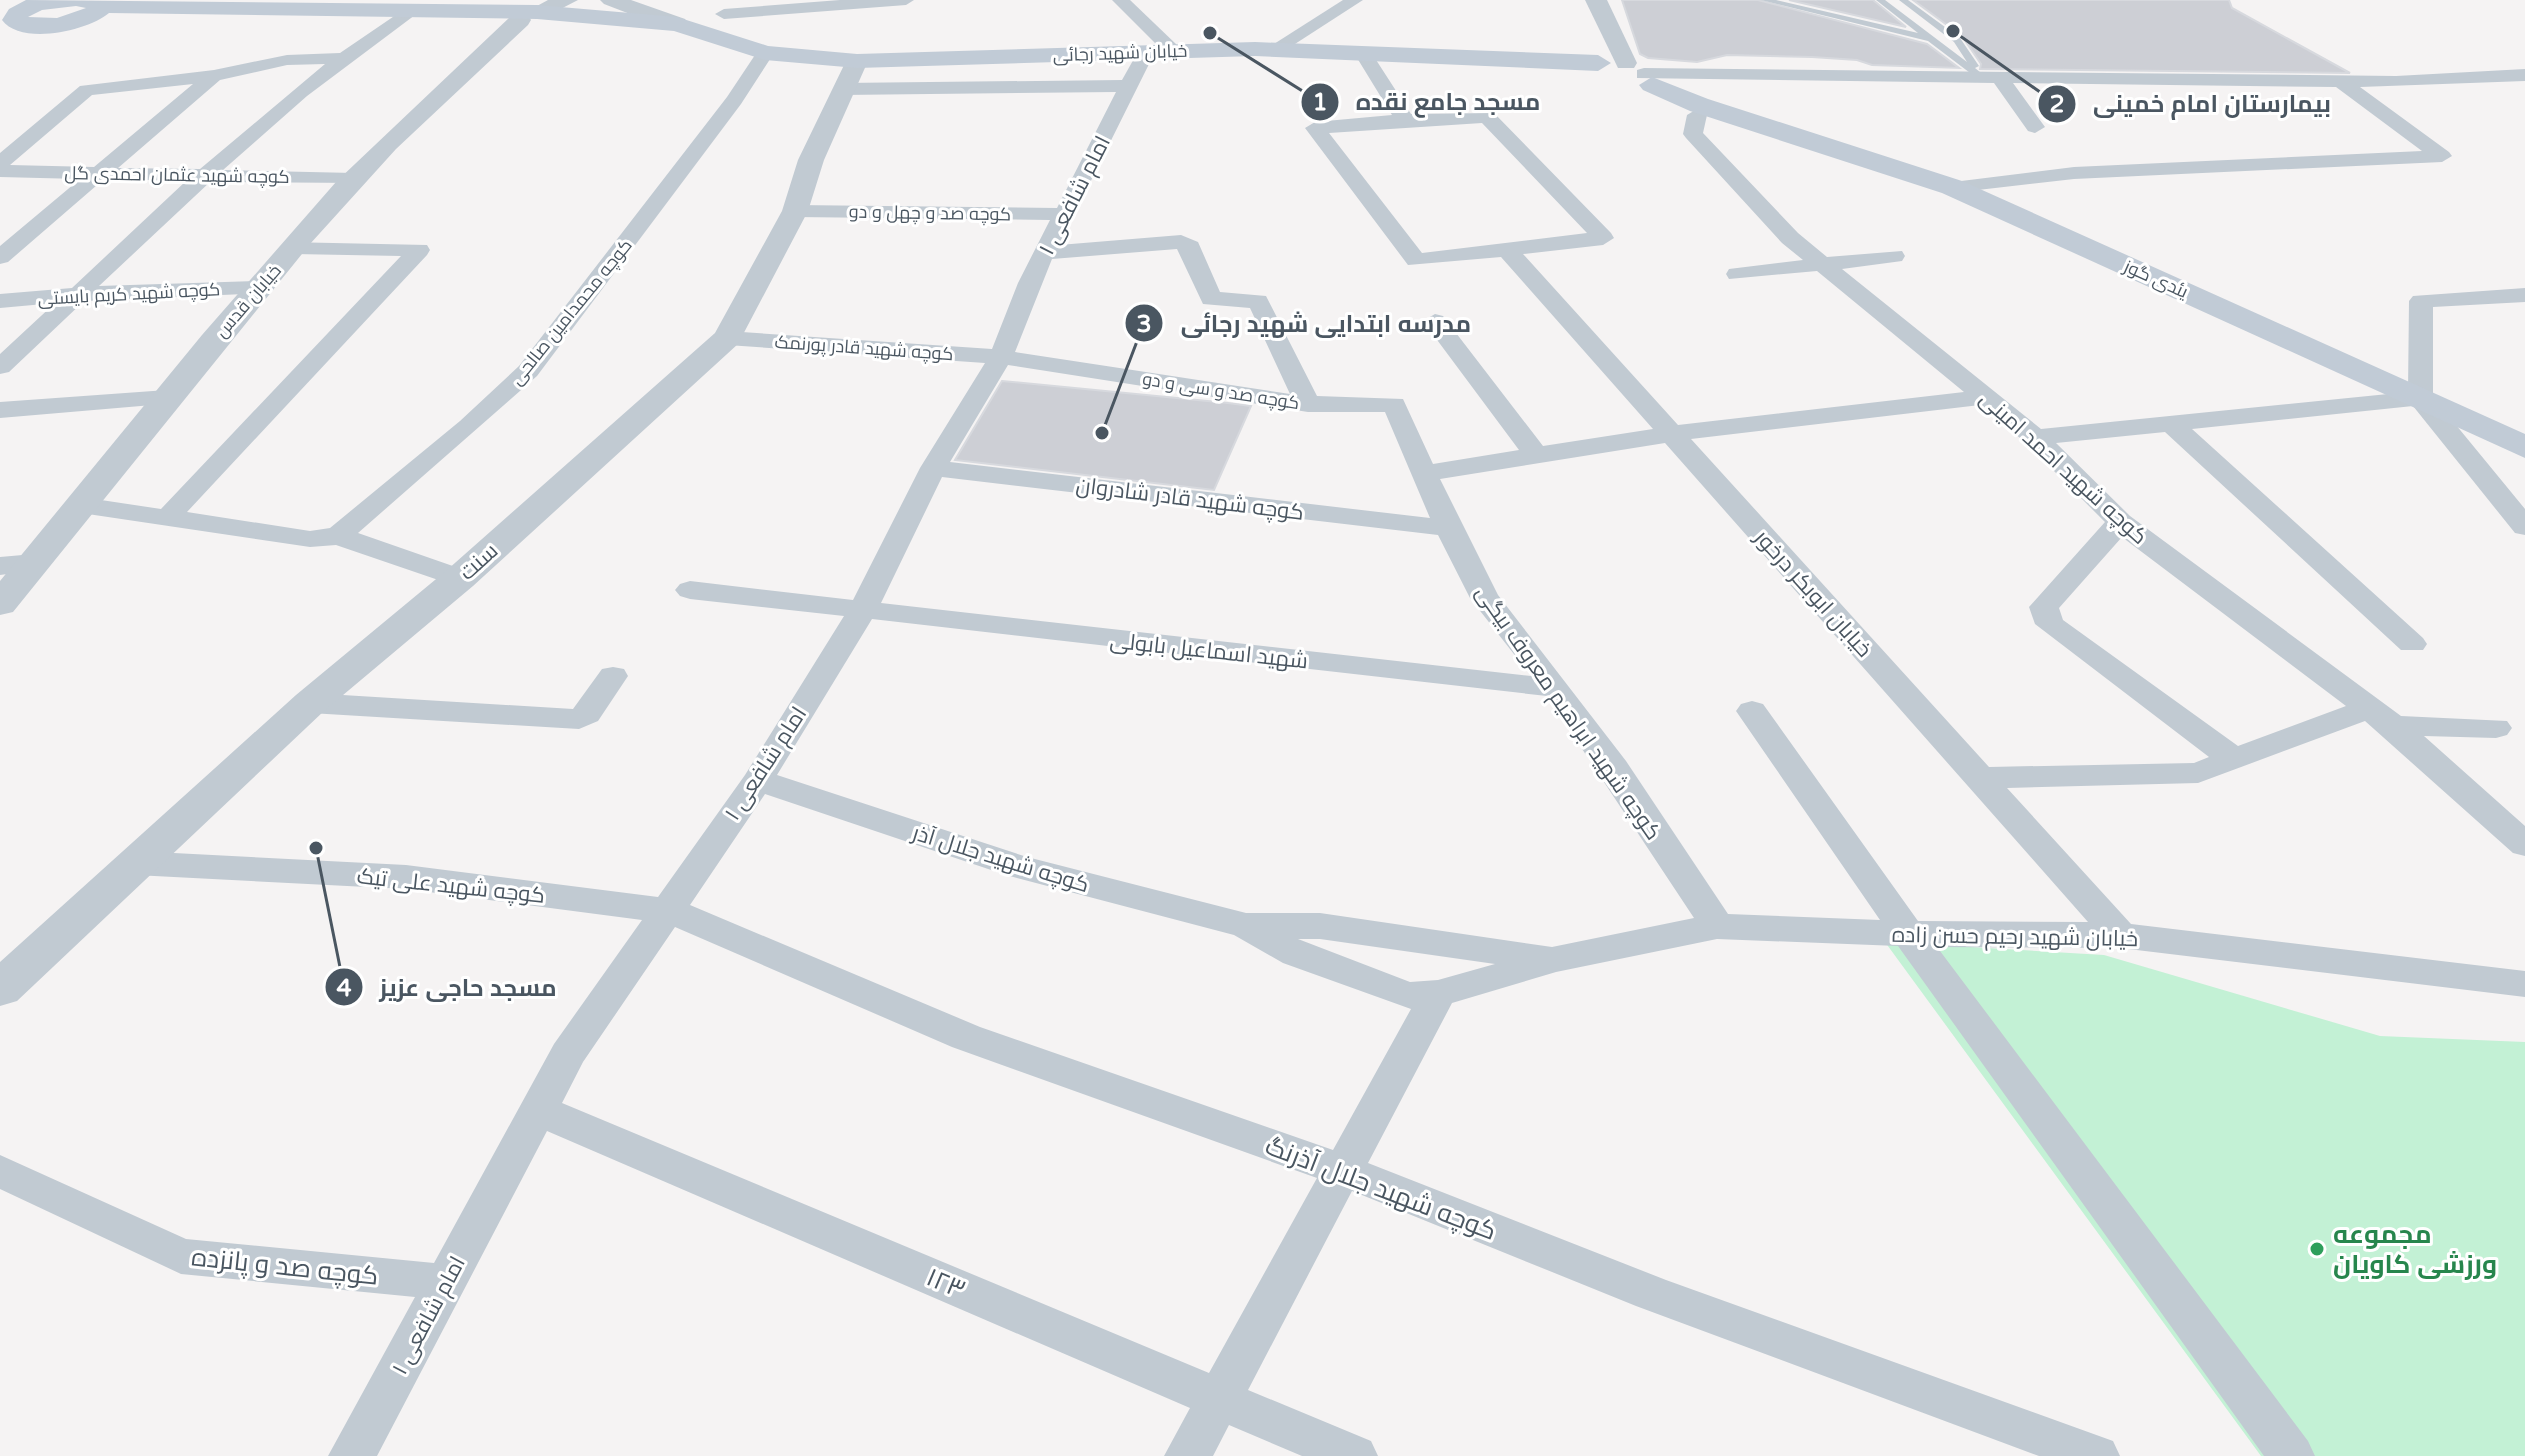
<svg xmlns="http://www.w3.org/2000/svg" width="2525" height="1456" viewBox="0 0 2525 1456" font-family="'Varela Round',Cairo,sans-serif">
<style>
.green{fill:#c3f1d5}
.building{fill:#cdcfd5;stroke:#d7d9de;stroke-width:2}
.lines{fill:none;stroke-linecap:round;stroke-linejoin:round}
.service{fill:#c1cad2;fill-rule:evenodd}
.minor{fill:#c1cad2;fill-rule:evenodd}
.tertiary{fill:#c1cad2;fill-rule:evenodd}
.secondary{fill:#c1cbd6;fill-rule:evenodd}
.leisure-dot{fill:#2e9e5b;stroke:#fff;stroke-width:3}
.labels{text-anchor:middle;stroke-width:6;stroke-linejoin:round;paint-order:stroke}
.far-street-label{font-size:18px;fill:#4a5661;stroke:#fff}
.street-label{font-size:22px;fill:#4a5661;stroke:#fff}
.near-street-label{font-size:26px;fill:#4a5661;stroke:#fff}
.near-leisure-label{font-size:26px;font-weight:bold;fill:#27864d;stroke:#fff;text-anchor:start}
.leader{fill:none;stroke:#4a5661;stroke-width:3}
.callout-dot{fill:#4a5661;stroke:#fff;stroke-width:3}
.mark-label{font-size:24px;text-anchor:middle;font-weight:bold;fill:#fff}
.callout-label{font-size:24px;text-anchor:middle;font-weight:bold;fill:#4a5661;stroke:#fff;stroke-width:6;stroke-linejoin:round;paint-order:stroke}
</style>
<rect width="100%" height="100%" fill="#f5f3f3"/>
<!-- green -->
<polygon class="green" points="1885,942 2104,955 2380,1036 2525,1042 2525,1456 2261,1456"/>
<!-- building -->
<g class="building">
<polygon points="1622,0 1758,0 1927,44 1959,68 1872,65 1857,60 1812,57 1727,55 1697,62 1648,58 1640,54"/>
<polygon points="1789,0 1873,0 1906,27"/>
<polygon points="1913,0 2229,0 2232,8 2350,73 1980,69 1981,64 1962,36"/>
<polygon points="1002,381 1228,403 1251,406 1214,490 955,460"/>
</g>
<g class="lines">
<!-- service -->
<polygon class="service" points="1761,0 1776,0 1918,33 1876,0 1885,0 1967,62 1954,42 1899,0 1908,0 1960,38 1979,66 1975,68 1986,77 1978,79 1928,41"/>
<!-- minor -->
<g class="minor">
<polygon points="840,0 914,0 906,5 724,19 715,14 724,9"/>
<polygon points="1112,0 1130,0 1178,46 1178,54 1166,54"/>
<polygon points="1343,0 1363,0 1281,53 1275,54 1266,49"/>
<path d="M 409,6 L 418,11 L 415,15 L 307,96 L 223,170 L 354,173 L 364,179 L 361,183 L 210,182 L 99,286 L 259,281 L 270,288 L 267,293 L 84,301 L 9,372 L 0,374 L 0,354 L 55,303 L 0,308 L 0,294 L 72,288 L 186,181 L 104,179 L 8,262 L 0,264 L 0,246 L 80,179 L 0,177 L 0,153 L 80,86 L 214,70 L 287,55 L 340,53 ZM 325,64 L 200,169 L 118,168 L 220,80 L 287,65 ZM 193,84 L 94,167 L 10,165 L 92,95 Z"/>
<path d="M 1146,47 L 1155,52 L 1059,245 L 1181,235 L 1198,242 L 1220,292 L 1266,296 L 1317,396 L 1403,399 L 1433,464 L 1519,450 L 1423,321 L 1435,314 L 1443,316 L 1543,446 L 1653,429 L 1501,257 L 1408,265 L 1305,128 L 1315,122 L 1392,115 L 1354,53 L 1363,48 L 1369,49 L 1411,114 L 1494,113 L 1611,233 L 1614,238 L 1603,245 L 1523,254 L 1678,425 L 1964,392 L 1817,271 L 1729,279 L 1726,274 L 1729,269 L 1803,260 L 1782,243 L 1686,138 L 1683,134 L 1687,115 L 1697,109 L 1707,115 L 1703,133 L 1798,233 L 1827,257 L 1902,251 L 1905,256 L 1902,261 L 1842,269 L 2041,429 L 2408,392 L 2409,301 L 2413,296 L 2525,288 L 2525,302 L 2433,307 L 2433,397 L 2525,509 L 2525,535 L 2515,533 L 2413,406 L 2192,429 L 2423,638 L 2427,644 L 2423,650 L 2401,650 L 2165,432 L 2056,443 L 2130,516 L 2401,716 L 2507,721 L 2512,728 L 2507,735 L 2496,738 L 2424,736 L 2525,826 L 2525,856 L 2513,853 L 2365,721 L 2198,783 L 2007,788 L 2131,924 L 2525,971 L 2525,997 L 2120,948 L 1937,947 L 2308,1441 L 2315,1456 L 2264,1456 L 1898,946 L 1717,939 L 1556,972 L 1452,1003 L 1368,1163 L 1666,1280 L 2113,1441 L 2120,1456 L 2039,1456 L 1636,1306 L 1352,1191 L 1248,1390 L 1371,1441 L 1378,1456 L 1302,1456 L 1229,1425 L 1213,1456 L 1164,1456 L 1190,1408 L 547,1131 L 377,1456 L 328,1456 L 415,1297 L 181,1274 L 0,1189 L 0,1155 L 186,1239 L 434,1263 L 554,1044 L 642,920 L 406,889 L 135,875 L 123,871 L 118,863 L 123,855 L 135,851 L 406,865 L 658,897 L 745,775 L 844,616 L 690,599 L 680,596 L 675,590 L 680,584 L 690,581 L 853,600 L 920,468 L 985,363 L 727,345 L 715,338 L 727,331 L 992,349 L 1018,283 L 1050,220 L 795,217 L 784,211 L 795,205 L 1057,208 L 1116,92 L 842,95 L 833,89 L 842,83 L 1122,80 L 1140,48 ZM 1482,123 L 1587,233 L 1422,253 L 1329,133 ZM 1177,249 L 1203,304 L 1250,308 L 1290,394 L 1015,352 L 1052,259 ZM 1008,365 L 1308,412 L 1385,412 L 1430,518 L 950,462 ZM 1980,405 L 2026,443 L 2105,522 L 2029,607 L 2035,624 L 2209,757 L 2194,763 L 1989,767 L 1691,439 ZM 1665,443 L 2088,922 L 1918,921 L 1763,704 L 1752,701 L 1741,704 L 1736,711 L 1880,920 L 1728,914 L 1626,761 L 1498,595 L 1440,479 ZM 942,477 L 1438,535 L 1470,598 L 1531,676 L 881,603 ZM 2122,537 L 2346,706 L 2238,746 L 2063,620 L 2059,608 ZM 872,619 L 1547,696 L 1694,918 L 1552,947 L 1320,913 L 1246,913 L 1027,857 L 777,775 ZM 765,794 L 1006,875 L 1234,935 L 1283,963 L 1411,1009 L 1333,1150 L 980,1027 L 690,905 ZM 675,927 L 952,1047 L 1317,1178 L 1209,1373 L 562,1103 L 583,1062 ZM 1298,939 L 1320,939 L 1495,964 L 1438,980 L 1410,982 Z"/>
<polygon points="765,48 774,53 741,104 537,376 358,533 470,572 474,578 470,584 450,584 336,545 310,547 81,513 71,511 67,505 71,499 81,497 161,509 401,256 294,254 286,252 283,247 286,242 427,245 430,250 427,255 187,512 310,531 330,528 460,421 519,366 727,97 759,49"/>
<polygon points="1644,68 2396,76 2525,69 2525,81 2360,87 2449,152 2452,156 2442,162 2074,179 1952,193 1945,191 1942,187 1945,183 2074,167 2422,151 2336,87 2013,83 2045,127 2035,133 2028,131 1994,83 1637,78 1637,70"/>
<polygon points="167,390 176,393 180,398 176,403 0,418 0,402"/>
<polygon points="34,554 44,557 48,563 44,569 0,575 0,557"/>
<polygon points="613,667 624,669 628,676 598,721 579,729 310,713 299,710 294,703 299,696 310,693 573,709 602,669"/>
</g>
<!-- tertiary -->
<g class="tertiary">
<polygon points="548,0 578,0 545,17 529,17 526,12"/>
<polygon points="600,0 631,0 685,19 688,24 685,29 669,29 604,4"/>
<polygon points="1585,0 1607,0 1637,63 1634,68 1618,68"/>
<polygon points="520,14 528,15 531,20 528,25 396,149 310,244 13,612 0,615 0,581 202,335 336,182 512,15"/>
<polygon points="857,54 868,61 824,160 808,211 738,344 473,586 324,711 17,1001 0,1006 0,962 296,695 447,570 715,333 782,211 798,160 846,61"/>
</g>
<!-- secondary -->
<g class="secondary">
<path d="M 26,0 L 537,5 L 677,17 L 768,46 L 857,54 L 1255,42 L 1598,55 L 1611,63 L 1598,71 L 1255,56 L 857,68 L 765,60 L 674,31 L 537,19 L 109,13 C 88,31 21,46 2,20 L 9,9 ZM 76,6 L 86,8 L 57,18 L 28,17 L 42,10 Z"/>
<polygon points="1652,77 1708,99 1962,181 2525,434 2525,458 1942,193 1690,111 1643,90 1639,85"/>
</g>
</g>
<!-- markers -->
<circle class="leisure-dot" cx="2317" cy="1249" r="8"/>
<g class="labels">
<!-- far-street labels -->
<g class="far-street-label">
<text transform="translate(1120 53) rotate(-2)" y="6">خیابان شهید رجائی</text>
<text transform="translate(177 175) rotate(1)" y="6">کوچه شهید عثمان احمدی گل</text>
<text transform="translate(930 213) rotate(1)" y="6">کوچه صد و چهل و دو</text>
<text transform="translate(2156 279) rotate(24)" y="6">یئدی گوز</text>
<text transform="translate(129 294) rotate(-3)" y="6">کوچه شهید کریم بایستی</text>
<text transform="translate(248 301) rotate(-49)" y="6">خیابان قدس</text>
<text transform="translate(571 312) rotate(-51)" y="6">کوچه محمدامین صالحی</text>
<text transform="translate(864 348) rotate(4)" y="6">کوچه شهید قادر پورنمک</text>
<text transform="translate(1221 391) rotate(9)" y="6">کوچه صد و سی و دو</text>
</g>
<!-- street labels -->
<g class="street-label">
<text transform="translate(1074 195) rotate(-63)" y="8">امام شافعی ۱</text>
<text transform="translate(2064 467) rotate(42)" y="8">کوچه شهید احمد امینی</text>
<text transform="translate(1190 498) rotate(7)" y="8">کوچه شهید قادر شادروان</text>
<text transform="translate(478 561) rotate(-42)" y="8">سنت</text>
<text transform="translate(1814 593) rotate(48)" y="8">خیابان ابوبکر درخور</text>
<text transform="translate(1209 650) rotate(6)" y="8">شهید اسماعیل بابولی</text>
<text transform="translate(1569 712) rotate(55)" y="8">کوچه شهید ابراهیم معروف بیگی</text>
<text transform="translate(765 763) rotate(-57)" y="8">امام شافعی ۱</text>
<text transform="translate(1001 858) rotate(17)" y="8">کوچه شهید جلال آذر</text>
<text transform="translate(451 885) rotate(6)" y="8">کوچه شهید علی تیک</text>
<text transform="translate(2015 936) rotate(1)" y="8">خیابان شهید رحیم حسن زاده</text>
<text transform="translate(428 1315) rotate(-62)" y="8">امام شافعی ۱</text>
</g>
<!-- near-street labels -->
<g class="near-street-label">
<text transform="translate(1381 1188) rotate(21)" y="9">کوچه شهید جلال آذرنگ</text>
<text transform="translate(285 1266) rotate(6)" y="9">کوچه صد و پانزده</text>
<text transform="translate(946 1283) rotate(23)" y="9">۱۲۳</text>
</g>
<!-- near-leisure labels -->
<g class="near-leisure-label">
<text x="2333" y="1243">مجموعه<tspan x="2333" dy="30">ورزشی کاویان</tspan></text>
</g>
</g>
<!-- callouts -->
<path class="leader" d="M1210 33L1320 102M1953 31L2057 104M1102 433L1144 323M316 848L344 987"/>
<g class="callout-dot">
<circle cx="1210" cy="33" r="8"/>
<circle cx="1953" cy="31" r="8"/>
<circle cx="1102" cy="433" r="8"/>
<circle cx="316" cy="848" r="8"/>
<circle cx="1320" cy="102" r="20"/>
<circle cx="2057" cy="104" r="20"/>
<circle cx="1144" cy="323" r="20"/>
<circle cx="344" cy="987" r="20"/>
</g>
<g class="mark-label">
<text x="1320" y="110">1</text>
<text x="2057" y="112">2</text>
<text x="1144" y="332">3</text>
<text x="344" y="996">4</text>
</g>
<g class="callout-label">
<text x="1448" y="110">مسجد جامع نقده</text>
<text x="2212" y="112">بیمارستان امام خمینی</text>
<text x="1326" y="332">مدرسه ابتدایی شهید رجائی</text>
<text x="468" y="996">مسجد حاجی عزیز</text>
</g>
</svg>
